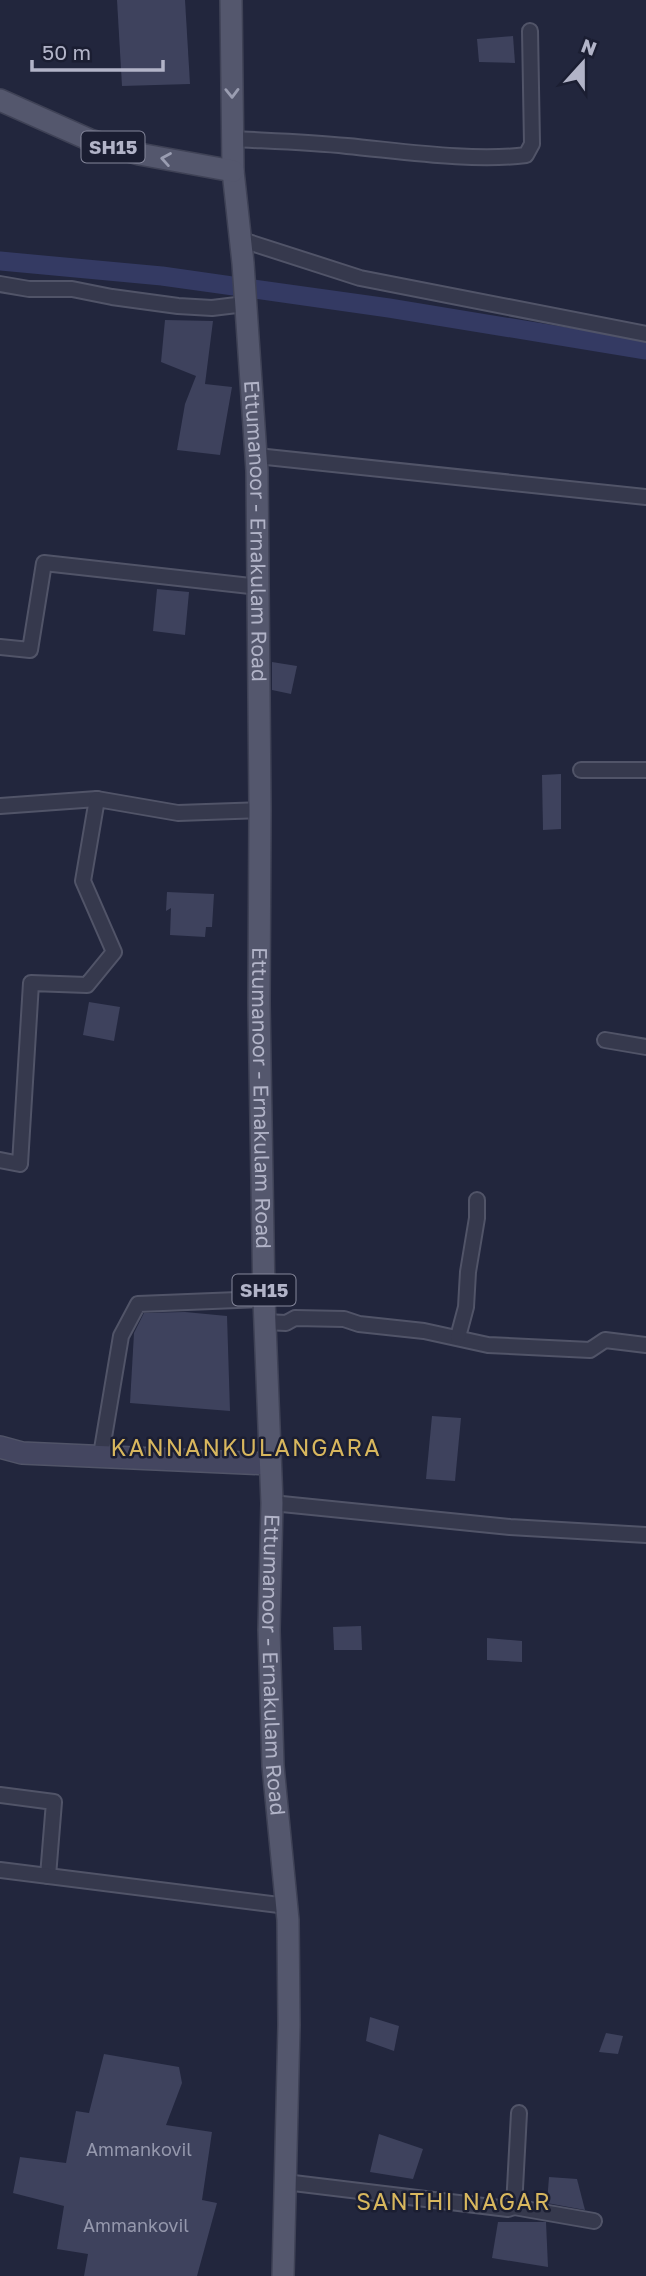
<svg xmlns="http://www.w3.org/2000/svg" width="646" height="2276" viewBox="0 0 646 2276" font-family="'Golos Text',sans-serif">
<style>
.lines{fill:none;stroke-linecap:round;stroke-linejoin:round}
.canal{stroke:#343a63;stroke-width:19}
.building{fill:#3e425d}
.minor-casing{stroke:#515468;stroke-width:18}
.secondary-casing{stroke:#515468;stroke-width:24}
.primary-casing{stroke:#3f4256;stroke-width:24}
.minor{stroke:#36394d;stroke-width:14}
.secondary{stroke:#444660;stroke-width:21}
.primary{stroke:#54576d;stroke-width:21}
.oneway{stroke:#9a9db1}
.labels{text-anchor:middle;stroke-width:5;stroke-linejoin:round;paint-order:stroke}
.number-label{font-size:18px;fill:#9598ad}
.shield{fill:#1b1e32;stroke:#85879b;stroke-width:2}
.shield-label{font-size:19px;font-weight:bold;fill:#b2b4c8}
.street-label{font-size:21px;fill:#b2b4c8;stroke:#1b1e32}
.neighbourhood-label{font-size:23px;letter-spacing:2px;fill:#d8b75e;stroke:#1b1e32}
</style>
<rect width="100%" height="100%" fill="#22263d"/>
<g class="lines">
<!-- canal -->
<polyline class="canal" points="0,261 162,276 389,308 646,350"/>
</g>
<!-- building -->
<g class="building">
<polygon points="117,0 185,0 190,84 122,86"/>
<polygon points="513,36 515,63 479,62 477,39"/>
<polygon points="165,320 213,321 205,384 232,387 220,455 177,450 185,404 196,376 161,362"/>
<polygon points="157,589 189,592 185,635 153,631"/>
<polygon points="272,662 297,666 291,694 272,690"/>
<polygon points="561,774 561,829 543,830 542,775"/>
<polygon points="167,892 214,894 212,927 206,927 205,937 170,935 171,908 166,911"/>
<polygon points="89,1002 120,1007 114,1041 83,1035"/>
<polygon points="185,1312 227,1316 230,1411 130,1403 134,1333 144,1313"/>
<polygon points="432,1416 461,1418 455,1481 426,1479"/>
<polygon points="361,1626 362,1650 334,1650 333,1627"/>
<polygon points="487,1638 522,1641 522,1662 487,1660"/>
<polygon points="370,2017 399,2026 394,2051 366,2041"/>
<polygon points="606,2033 623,2036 618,2054 599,2052"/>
<polygon points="104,2054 179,2067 182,2083 166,2125 212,2132 202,2200 217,2203 197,2276 84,2276 88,2254 57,2249 64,2206 13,2193 20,2157 66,2163 76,2111 89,2113"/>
<polygon points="379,2134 423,2149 413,2179 370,2172"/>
<polygon points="549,2177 577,2179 585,2210 547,2203"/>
<polygon points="498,2222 546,2222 548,2267 492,2258"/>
</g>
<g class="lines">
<defs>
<g id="minor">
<path d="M 233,139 C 271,141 309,142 347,146 C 401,151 473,162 526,155 L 532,144 L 530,31"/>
<polyline points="239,239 360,278 646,334"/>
<polyline points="0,284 29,289 72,289 112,297 178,306 212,308 245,304"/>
<polyline points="257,456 646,497"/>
<polyline points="0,647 30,650 44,563 259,587"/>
<polyline points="581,770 646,770"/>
<polyline points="0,806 97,799"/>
<polyline points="605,1040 646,1047"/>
<polyline points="0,1160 20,1164 31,983 87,985 114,952 83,881 97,799 178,813 260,810"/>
<polyline points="265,1322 286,1323 295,1318 344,1319 359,1324 424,1331 488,1345 590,1350 605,1340 646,1345"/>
<polyline points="458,1337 466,1307 468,1272 477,1218 477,1200"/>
<polyline points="101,1455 121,1336 138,1304 264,1299"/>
<polyline points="272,1503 510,1527 646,1535"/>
<polyline points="0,1795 54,1802 48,1876"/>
<polyline points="0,1870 287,1906"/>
<polyline points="285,2182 508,2209 514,2207 519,2113"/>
<polyline points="514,2207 594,2221"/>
</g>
<polyline id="secondary" points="0,1447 22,1453 269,1464"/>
<g id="primary">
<path id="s1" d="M 231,0 L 233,171 L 243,263 L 257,471 L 260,810 L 259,1003 L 264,1299 L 272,1503 L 269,1630 L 273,1766 L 288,1920 L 289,2025 L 283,2276"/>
<polyline points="0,100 90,140 139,154 233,171"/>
</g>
</defs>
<!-- minor casing -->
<use href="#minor" class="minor-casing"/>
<!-- secondary casing -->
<use href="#secondary" class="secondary-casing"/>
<!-- primary casing -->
<use href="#primary" class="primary-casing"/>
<!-- minor -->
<use href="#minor" class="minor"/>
<!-- secondary -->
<use href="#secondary" class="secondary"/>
<!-- primary -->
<use href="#primary" class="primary"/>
</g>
<!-- one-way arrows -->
<defs><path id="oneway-chevron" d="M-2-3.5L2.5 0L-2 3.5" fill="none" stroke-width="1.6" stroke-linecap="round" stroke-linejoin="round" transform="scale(1.75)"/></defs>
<g class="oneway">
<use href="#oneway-chevron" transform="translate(232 93) rotate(89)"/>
<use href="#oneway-chevron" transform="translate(166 159) rotate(-170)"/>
</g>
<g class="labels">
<!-- number labels -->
<g class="number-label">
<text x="139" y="2156">Ammankovil</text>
<text x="136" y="2232">Ammankovil</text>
</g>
<!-- shield labels -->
<g class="shield">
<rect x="81.5" y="131.5" width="63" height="31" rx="5"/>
<rect x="232.5" y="1274.5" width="63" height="31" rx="5"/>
</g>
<g class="shield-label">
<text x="113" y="154">SH15</text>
<text x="264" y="1297">SH15</text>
</g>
<!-- street labels -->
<g class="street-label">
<text dy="7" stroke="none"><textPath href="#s1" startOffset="532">Ettumanoor - Ernakulam Road</textPath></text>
<text dy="7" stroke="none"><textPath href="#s1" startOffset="1099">Ettumanoor - Ernakulam Road</textPath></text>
<text dy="7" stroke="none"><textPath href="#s1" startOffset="1666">Ettumanoor - Ernakulam Road</textPath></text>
</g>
<!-- neighbourhood labels -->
<g class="neighbourhood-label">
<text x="246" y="1456">KANNANKULANGARA</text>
<text x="454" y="2210">SANTHI NAGAR</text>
</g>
</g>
<!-- north arrow -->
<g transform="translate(583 63) rotate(21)" stroke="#1b1e32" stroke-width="5" paint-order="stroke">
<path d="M0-5L12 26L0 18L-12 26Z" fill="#b2b4c8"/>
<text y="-10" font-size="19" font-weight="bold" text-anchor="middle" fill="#b2b4c8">N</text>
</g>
<!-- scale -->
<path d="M32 60v10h131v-10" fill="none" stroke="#b2b4c8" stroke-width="3.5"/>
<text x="42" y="60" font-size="21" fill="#b2b4c8" stroke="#1b1e32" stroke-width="5" paint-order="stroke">50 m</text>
</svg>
